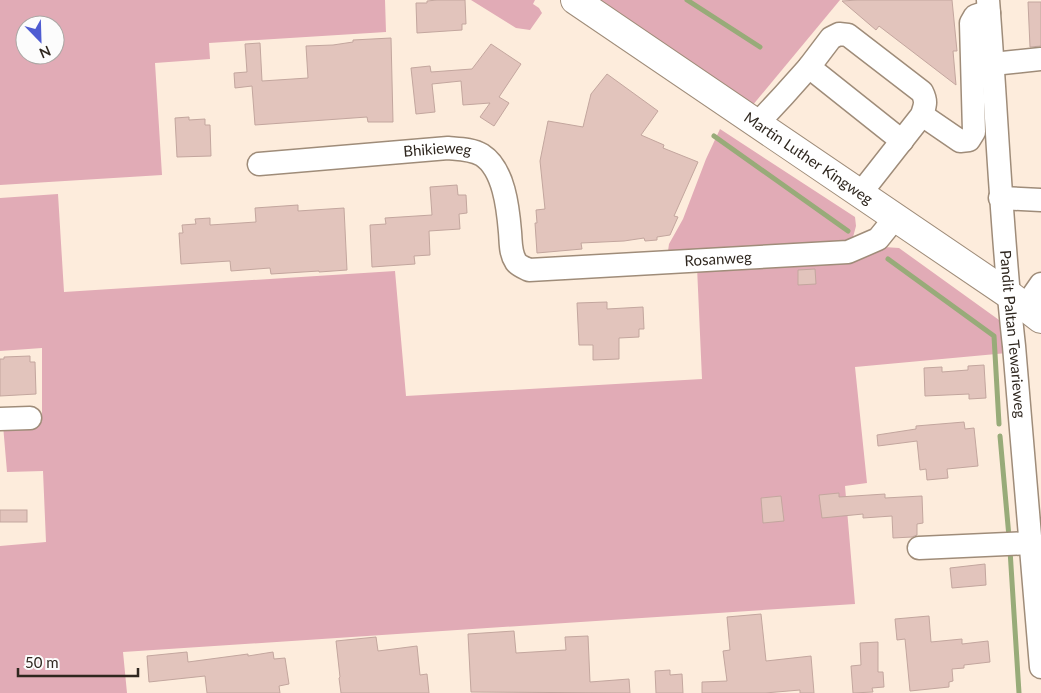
<svg xmlns="http://www.w3.org/2000/svg" width="1041" height="693" viewBox="0 0 1041 693" font-family="Lato,sans-serif">
<style>
.grass{fill:#e1abb6;fill-rule:evenodd}
.lines{fill:none;stroke-linecap:round;stroke-linejoin:round}
.stream{stroke:#98ab79;stroke-width:5}
.building{fill:#e2c4bc;stroke:#c3a69e}
.minor-casing{stroke:#9f8c79;stroke-width:25}
.major-casing{stroke:#9f8c79;stroke-width:30}
.minor{stroke:#fff;stroke-width:22}
.major{stroke:#fff;stroke-width:28}
.labels{text-anchor:middle;stroke-width:4;stroke-linejoin:round;paint-order:stroke}
.street-label{font-size:15px;fill:#2f271f;stroke:#fcfcfc}
</style>
<rect width="100%" height="100%" fill="#fdecdc"/>
<!-- grass -->
<g class="grass">
<path d="M 0,0 L 385,0 L 386,32 L 209,43 L 210,59 L 155,63 L 162,175 L 0,185 ZM 25,25 L 55,25 L 55,55 L 25,55 Z"/>
<polygon points="471,0 535,0 533,4 539,8 542,13 530,30 516,28"/>
<polygon points="596,0 840,0 752,106"/>
<polygon points="720,129 855,217 856,226 852,241 668,251 669,244 683,219 706,159"/>
<polygon points="58,194 64,292 395,271 406,396 702,379 697,267 884,247 899,248 1006,325 1007,353 855,367 867,483 845,486 855,604 123,652 127,693 0,693 0,546 46,542 43,471 7,472 3,425 42,422 42,348 0,351 0,198"/>
</g>
<g class="lines">
<!-- stream -->
<g class="stream">
<polyline points="687,0 760,47"/>
<polyline points="714,136 848,231"/>
<polyline points="888,259 994,336 999,424"/>
<polyline points="1000,436 1009,537"/>
<polyline points="1010,550 1019,693"/>
</g>
</g>
<!-- building -->
<g class="building">
<polygon points="437,0 465,0 466,24 462,24 462,30 417,33 416,3 427,3 427,1"/>
<polygon points="857,0 952,0 957,51 953,51 956,85 879,26 876,30 842,1"/>
<polygon points="1028,2 1041,2 1041,46 1030,47"/>
<polygon points="391,38 393,122 368,122 367,117 255,125 252,86 235,88 234,73 247,72 245,44 260,43 262,81 308,78 306,46 333,45 353,42 353,40"/>
<polygon points="491,44 521,64 499,97 509,103 494,126 480,117 490,103 463,105 461,81 432,84 435,112 416,114 411,68 430,66 431,72 472,69"/>
<polygon points="607,74 658,111 641,135 664,145 663,148 698,162 674,216 678,217 670,235 657,237 657,240 645,241 644,238 624,241 581,243 582,249 537,253 535,223 537,223 536,210 545,209 540,161 548,121 583,127 591,94"/>
<polygon points="189,117 189,120 205,119 205,125 210,125 211,156 177,157 175,118"/>
<polygon points="457,185 458,195 466,195 467,213 459,214 460,229 429,231 430,255 414,256 415,264 372,267 370,225 386,224 385,218 432,215 430,187"/>
<polygon points="298,205 298,211 344,208 347,270 319,272 319,271 271,274 270,268 231,271 230,261 181,264 179,233 183,233 182,225 196,224 195,219 210,218 210,225 256,222 255,208"/>
<polygon points="815,269 816,284 798,285 798,270"/>
<polygon points="607,302 607,309 643,307 644,329 639,329 639,337 619,338 619,359 593,360 593,345 579,345 577,303"/>
<polygon points="30,356 30,362 35,362 36,394 0,396 0,359 4,359 4,357"/>
<polygon points="984,365 986,398 969,399 969,394 925,396 924,368 942,367 942,372 968,370 968,366"/>
<polygon points="964,422 965,429 974,428 978,466 947,469 948,478 927,480 926,469 920,470 917,441 878,446 877,435 916,429 916,426"/>
<polygon points="839,493 839,497 885,494 885,498 922,496 923,523 917,524 917,535 912,537 893,538 892,516 863,518 863,514 822,518 819,495"/>
<polygon points="781,496 784,521 763,523 761,498"/>
<rect x="0" y="510" width="27" height="12"/>
<polygon points="985,564 986,585 952,588 950,568"/>
<polygon points="761,614 766,661 811,656 814,693 800,693 800,690 765,693 702,693 702,682 727,681 723,651 730,650 727,617"/>
<polygon points="929,616 931,642 962,639 962,644 988,641 990,662 964,665 964,668 952,669 953,681 949,682 949,687 910,691 905,639 897,640 895,619"/>
<polygon points="514,631 516,653 566,650 565,637 588,636 590,682 629,679 630,693 471,692 468,634"/>
<polygon points="376,637 378,651 417,646 420,675 427,674 429,693 341,693 339,678 340,677 336,641"/>
<polygon points="878,642 878,672 883,672 884,687 872,688 873,692 853,693 851,666 861,665 860,643"/>
<polygon points="187,652 188,662 248,654 248,656 273,652 274,659 285,658 289,684 279,686 280,693 207,693 205,676 149,682 147,656"/>
<polygon points="670,670 670,675 682,674 683,693 656,693 655,671"/>
</g>
<g class="lines">
<defs>
<g id="minor">
<path id="s1" d="M 988,0 C 997,115 1001,231 1014,346 L 1041,667"/>
<polyline points="993,64 1041,59"/>
<polyline points="809,67 902,141"/>
<polyline points="922,115 960,141 969,140 974,132 971,23 975,16 981,14 989,13"/>
<path d="M 757,124 L 784,95 L 809,67 L 831,38 L 839,34 L 848,35 L 922,92 C 927,102 925,105 922,115 L 860,194"/>
<path id="s2" d="M 259,164 L 448,148 C 459,149 472,149 482,155 C 504,169 508,208 510,232 C 511,243 510,253 516,262 C 519,266 525,268 529,270 L 848,252 L 878,239 L 895,218"/>
<polyline points="1000,198 1041,200"/>
<polyline points="1025,307 1041,284"/>
<polyline points="0,419 30,418"/>
<polyline points="919,548 1031,543"/>
</g>
<g id="major">
<path id="s3" d="M 575,0 L 1008,294 L 1041,319"/>
</g>
</defs>
<!-- minor casing -->
<use href="#minor" class="minor-casing"/>
<!-- major casing -->
<use href="#major" class="major-casing"/>
<!-- minor -->
<use href="#minor" class="minor"/>
<!-- major -->
<use href="#major" class="major"/>
</g>
<g class="labels">
<!-- street labels -->
<g class="street-label">
<text dy="5" stroke="none"><textPath href="#s2" startOffset="179">Bhikieweg</textPath></text>
<text dy="5" stroke="none"><textPath href="#s3" startOffset="282">Martin Luther Kingweg</textPath></text>
<text dy="5" stroke="none"><textPath href="#s2" startOffset="545">Rosanweg</textPath></text>
<text dy="5" stroke="none"><textPath href="#s1" startOffset="335">Pandit Paltan Tewarieweg</textPath></text>
</g>
</g>
<!-- north arrow -->
<g transform="translate(40 40) rotate(157)"><circle r="24" fill="#fcfcfc" stroke="#aaa7a4"/>
<path d="M0-4L9 19L0 12L-9 19Z" fill="#4f5cd2"/>
<text y="-8" font-size="14" font-weight="bold" text-anchor="middle" fill="#2f271f">N</text>
</g>
<!-- scale -->
<path d="M18 668v8h120v-8" fill="none" stroke="#2f271f" stroke-width="2.5"/>
<text x="25" y="668" font-size="15" fill="#2f271f" stroke="#fcfcfc" stroke-width="4" paint-order="stroke">50 m</text>
</svg>
